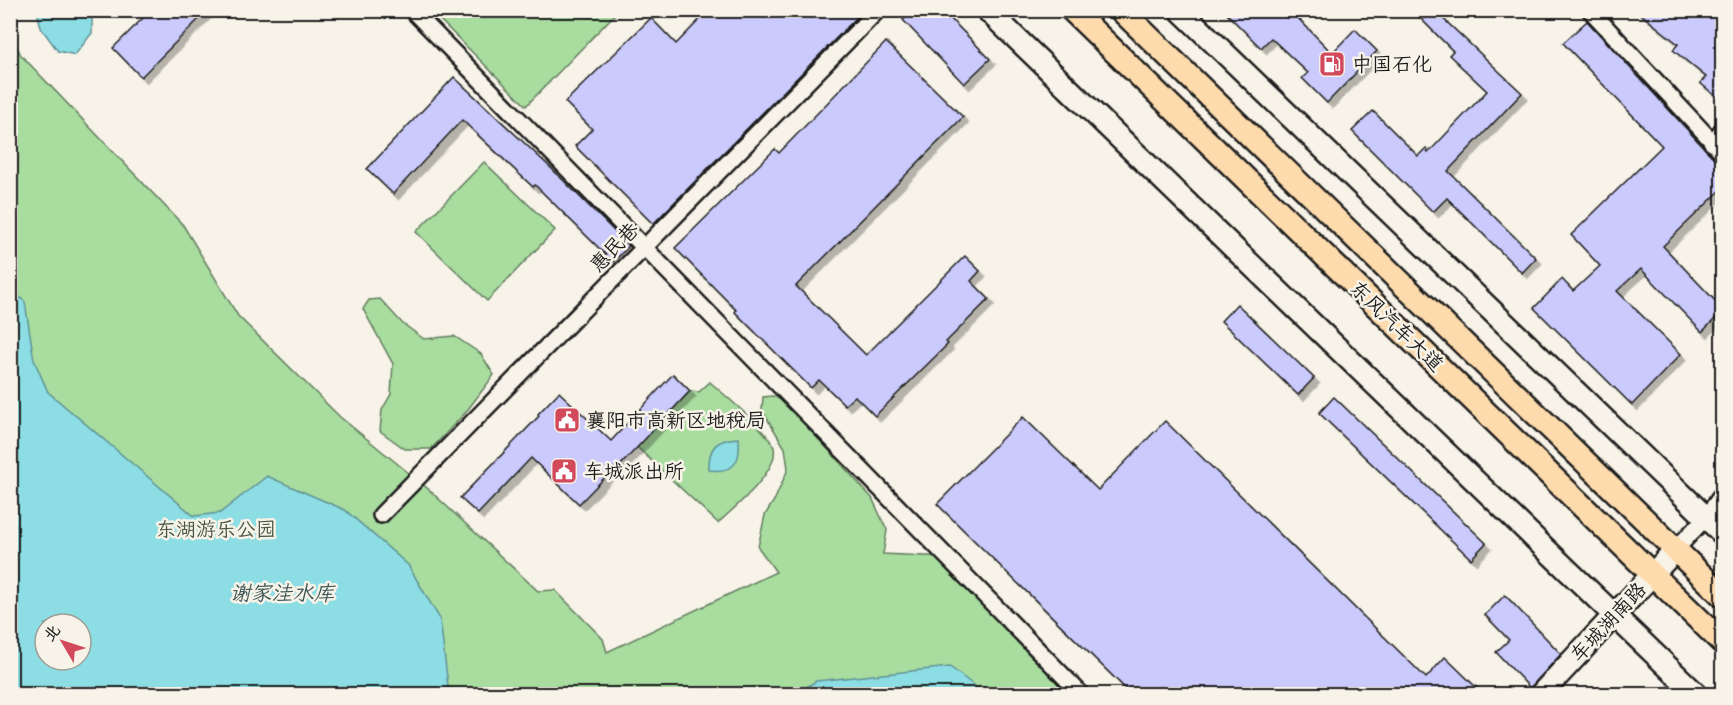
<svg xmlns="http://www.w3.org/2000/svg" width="1733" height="705" viewBox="0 0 1733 705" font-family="Sriracha,'LXGW WenKai TC',sans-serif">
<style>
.green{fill:#a8dd9f;stroke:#627c5e;stroke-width:1.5;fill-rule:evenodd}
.water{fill:#8cdee4;stroke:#5f9094;stroke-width:1.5;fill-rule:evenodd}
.building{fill:#cacafd;stroke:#1c1c1c;stroke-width:1.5;filter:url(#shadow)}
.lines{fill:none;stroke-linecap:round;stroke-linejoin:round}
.street-casing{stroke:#1c1c1c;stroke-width:20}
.secondary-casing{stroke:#1c1c1c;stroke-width:26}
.primary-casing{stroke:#1c1c1c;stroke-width:27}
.street{stroke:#f7f3e8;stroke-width:15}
.secondary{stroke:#f7f3e8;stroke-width:21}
.primary{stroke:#fedbac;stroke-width:22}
.labels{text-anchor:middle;stroke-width:5;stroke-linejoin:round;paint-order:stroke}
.poi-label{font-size:20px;fill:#1c1c1c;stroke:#f7f3e8;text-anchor:start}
.street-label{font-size:20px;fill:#1c1c1c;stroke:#f7f3e8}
.park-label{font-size:20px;fill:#465643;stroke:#f7f3e8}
.water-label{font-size:21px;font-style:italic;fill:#3e5658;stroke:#f7f3e8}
</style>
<defs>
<filter id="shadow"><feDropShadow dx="5.5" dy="5.5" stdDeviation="0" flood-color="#0004"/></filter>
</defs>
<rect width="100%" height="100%" fill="#f7f3e8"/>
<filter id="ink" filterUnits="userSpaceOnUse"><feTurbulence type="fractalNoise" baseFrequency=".0167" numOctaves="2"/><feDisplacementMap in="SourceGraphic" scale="12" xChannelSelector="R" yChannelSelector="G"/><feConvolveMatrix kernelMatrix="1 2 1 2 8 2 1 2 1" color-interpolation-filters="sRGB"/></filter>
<g filter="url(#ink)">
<!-- green -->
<g class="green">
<polygon points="431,11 618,11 526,106"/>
<path d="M 11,35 L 21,55 L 183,225 L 238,316 L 340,417 L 426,487 L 538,591 L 555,590 L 603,639 L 607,652 L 776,572 L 758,547 L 765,515 L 775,499 L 788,469 L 785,448 L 762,410 L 763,397 L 773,396 L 785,402 L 872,498 L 887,530 L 883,554 L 947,557 L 1081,694 L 11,694 ZM 45,624 L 81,624 L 81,660 L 45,660 Z"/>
<polygon points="484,162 555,230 487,301 416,232"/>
<polygon points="380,299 402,323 424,339 454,336 481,354 494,375 466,412 431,449 405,449 380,431 382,410 391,394 393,364 363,309 369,300"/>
<path d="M 710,382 C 723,394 770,432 774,448 C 779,471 734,508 718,523 L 637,447 L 690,391 L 699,392 Z"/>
</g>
<!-- water -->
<g class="water">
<polygon points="37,11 92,11 92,33 75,55 58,51 41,28"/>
<path d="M 10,288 L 25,302 L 34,360 L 48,392 L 194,516 L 220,513 L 267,476 L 345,510 L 408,565 L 440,619 L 449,694 L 11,694 ZM 45,624 L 81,624 L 81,660 L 45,660 Z"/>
<path d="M 739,438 C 741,462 735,473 709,470 C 708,446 717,439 739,438 Z"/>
<polygon points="950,667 985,694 795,694 816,681"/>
</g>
<!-- building -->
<g class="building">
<polygon points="151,10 208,10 141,77 113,48"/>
<polygon points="709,10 864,10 653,224 575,146 592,129 565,102 651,18 676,44"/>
<polygon points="913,10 942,10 990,59 964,84 903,20"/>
<polygon points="1223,10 1290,10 1332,53 1355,29 1377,51 1327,103 1302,78 1308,73 1271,38 1261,48"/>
<polygon points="1412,10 1434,10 1522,93 1448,171 1536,258 1522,273 1447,198 1433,212 1352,131 1373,111 1418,156 1426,148 1428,153 1487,91 1449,55 1453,51"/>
<polygon points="1636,10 1722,10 1722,101 1700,83 1706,77 1673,50 1678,44"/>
<polygon points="1587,21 1706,150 1715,159 1722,162 1722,189 1663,246 1722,308 1722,312 1702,332 1641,269 1617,291 1681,354 1632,405 1534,308 1562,279 1573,291 1600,266 1571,235 1662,146 1563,43"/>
<polygon points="886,42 963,117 796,286 866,355 965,256 980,271 971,281 989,299 946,342 948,344 875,416 855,396 845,405 819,380 811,388 735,312 736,310 675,248 775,149 779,153"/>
<polygon points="454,77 551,168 629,246 613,262 535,185 533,187 462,120 393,194 367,169"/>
<polygon points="1237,304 1314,378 1298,395 1221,321"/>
<polygon points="673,374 690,391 617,469 615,467 579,504 531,458 478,514 460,498 539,416 538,414 559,392 611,441"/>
<polygon points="1334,397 1486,543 1471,559 1319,413"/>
<polygon points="1023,417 1098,490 1165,421 1426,678 1445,657 1483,694 1131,694 937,504"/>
<polygon points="1505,595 1561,654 1530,688 1496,652 1509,640 1485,615"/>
</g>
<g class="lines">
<defs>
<g id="street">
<polyline points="412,10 1081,694"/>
<polyline points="1590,10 1722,152"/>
<polyline points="1712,143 1722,130"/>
<polyline points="381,515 878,10"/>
<polyline points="1676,549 1706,517 1722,495"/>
</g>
<g id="secondary">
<polyline points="987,10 1696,694"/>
<polyline points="1180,10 1722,533"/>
<polyline points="1541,694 1676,549"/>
</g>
<g id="primary">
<polyline points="1072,10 1722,642"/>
<polyline points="1121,10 1722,595"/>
</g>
</defs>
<!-- street casing -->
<use href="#street" class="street-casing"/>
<!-- secondary casing -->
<use href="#secondary" class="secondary-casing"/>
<!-- primary casing -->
<use href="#primary" class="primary-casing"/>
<!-- street -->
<use href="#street" class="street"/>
<!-- secondary -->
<use href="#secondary" class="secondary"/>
<!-- primary -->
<use href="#primary" class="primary"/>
</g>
</g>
<!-- icons -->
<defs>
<symbol id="fuel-square" viewBox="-11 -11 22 22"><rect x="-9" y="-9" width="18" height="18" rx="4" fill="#d1495b" stroke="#f7f3e8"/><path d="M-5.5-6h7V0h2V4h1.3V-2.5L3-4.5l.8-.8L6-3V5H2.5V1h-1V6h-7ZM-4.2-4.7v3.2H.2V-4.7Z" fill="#fff"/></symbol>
<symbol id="civic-square" viewBox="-11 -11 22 22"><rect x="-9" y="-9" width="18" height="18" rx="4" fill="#d1495b" stroke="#f7f3e8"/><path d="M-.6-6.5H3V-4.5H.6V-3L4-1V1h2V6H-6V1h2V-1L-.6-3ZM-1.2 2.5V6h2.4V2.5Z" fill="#fff"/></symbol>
</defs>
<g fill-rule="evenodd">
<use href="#fuel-square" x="1317" y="49" width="30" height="30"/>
<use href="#civic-square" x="552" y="405" width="30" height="30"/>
<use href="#civic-square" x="549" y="456" width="30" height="30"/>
</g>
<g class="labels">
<!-- poi labels -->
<g class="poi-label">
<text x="1352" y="71">中国石化</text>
<text x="586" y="427">襄阳市高新区地税局</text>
<text x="584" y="478">车城派出所</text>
</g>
<!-- street labels -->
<g class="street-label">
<text transform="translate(614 247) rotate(-46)" y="7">惠民巷</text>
<text transform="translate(1397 326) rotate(44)" y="7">东风汽车大道</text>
<text transform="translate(1608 622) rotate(-47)" y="7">车城湖南路</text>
</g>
<!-- park labels -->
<g class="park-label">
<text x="216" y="536">东湖游乐公园</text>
</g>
<!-- water labels -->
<g class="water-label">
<text x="282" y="600">谢家洼水库</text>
</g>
</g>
<!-- margin -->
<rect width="1733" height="705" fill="none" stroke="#f7f3e8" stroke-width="36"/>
<rect x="18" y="18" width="1697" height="669" fill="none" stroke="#1c1c1c" stroke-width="2" filter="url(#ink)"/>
<!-- north arrow -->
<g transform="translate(63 642) rotate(309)"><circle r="28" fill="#f7f3e8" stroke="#9f9d96" stroke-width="1.5"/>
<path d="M0-4.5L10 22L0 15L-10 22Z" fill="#d1495b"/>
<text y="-9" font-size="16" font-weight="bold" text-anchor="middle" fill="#1c1c1c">北</text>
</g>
</svg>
